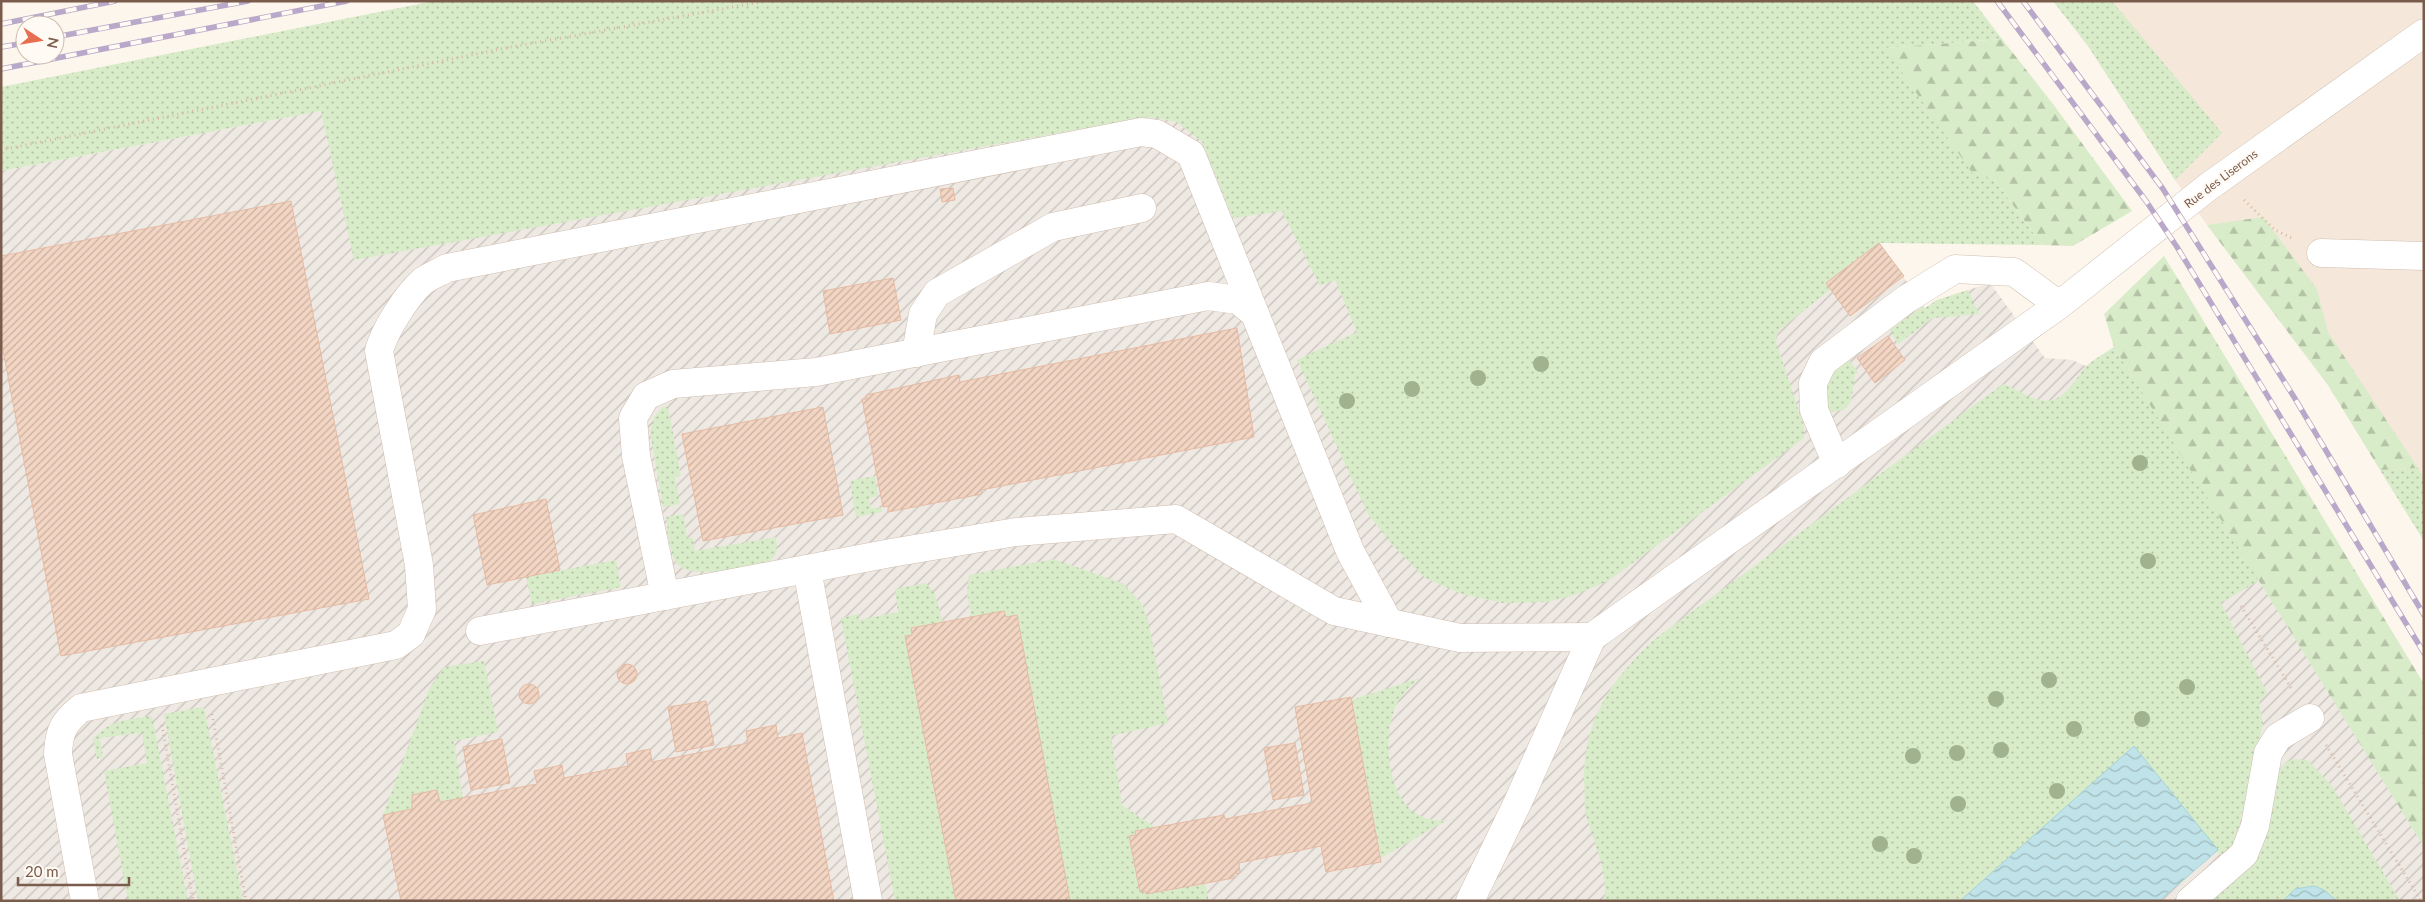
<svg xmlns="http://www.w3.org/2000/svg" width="2425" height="902" viewBox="0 0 2425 902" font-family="Lato,sans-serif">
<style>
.residential{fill:#f5e8da}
.industrial{fill:url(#industrial-furrows)}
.grass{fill:url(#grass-dots)}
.forest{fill:url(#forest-firs)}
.water{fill:url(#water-waves);stroke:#a5d3da}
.building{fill:url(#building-hatch);stroke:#e6bba3}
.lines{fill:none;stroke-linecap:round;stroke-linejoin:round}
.minor-casing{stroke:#d1beb0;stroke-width:29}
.path{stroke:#d9b8a5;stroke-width:3;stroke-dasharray:1 4;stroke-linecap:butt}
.minor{stroke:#fff;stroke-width:28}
.rail-casing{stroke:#b9a8c9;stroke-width:5.5}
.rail{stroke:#fffaf3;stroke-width:4;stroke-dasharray:11;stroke-linecap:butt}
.tree{fill:#a0b28e}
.labels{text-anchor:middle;stroke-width:4;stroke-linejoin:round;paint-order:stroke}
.street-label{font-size:12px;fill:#7a5c4d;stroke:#fffaf3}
</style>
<defs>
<pattern id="industrial-furrows" width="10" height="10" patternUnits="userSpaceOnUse" patternTransform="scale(1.25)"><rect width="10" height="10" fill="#efe9e4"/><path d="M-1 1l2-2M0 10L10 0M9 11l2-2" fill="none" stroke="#c7c0bb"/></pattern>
<pattern id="grass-dots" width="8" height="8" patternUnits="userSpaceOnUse" patternTransform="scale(1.25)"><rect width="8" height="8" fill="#d8ecc9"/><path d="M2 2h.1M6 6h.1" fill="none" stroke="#b4c2a5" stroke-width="1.8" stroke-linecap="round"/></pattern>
<pattern id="forest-firs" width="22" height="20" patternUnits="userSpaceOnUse" patternTransform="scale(1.25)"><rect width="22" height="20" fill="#d8ecc9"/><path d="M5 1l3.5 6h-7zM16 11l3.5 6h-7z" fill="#b4c2a5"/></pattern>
<pattern id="water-waves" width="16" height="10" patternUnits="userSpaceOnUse" patternTransform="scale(1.25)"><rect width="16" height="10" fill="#bfe3e8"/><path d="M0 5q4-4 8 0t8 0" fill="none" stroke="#a0bbbe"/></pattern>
<pattern id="building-hatch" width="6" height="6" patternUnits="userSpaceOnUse" patternTransform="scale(1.25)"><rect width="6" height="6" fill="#f3d5c3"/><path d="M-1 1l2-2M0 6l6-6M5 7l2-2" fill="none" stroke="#cab0a1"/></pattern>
</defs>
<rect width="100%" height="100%" fill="#fdf6ec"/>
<!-- residential -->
<polygon class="residential" points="2053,1 2424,1 2424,541 2328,385 2207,225 2175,180 2088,46"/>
<!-- industrial -->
<polygon class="industrial" points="832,1 1880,243 1925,308 1937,300 1990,283 2045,358 2072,360 2086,366 2114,347 2424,846 2424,901 1,901 1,171 321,111"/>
<!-- grass -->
<g class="grass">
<polygon points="434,1 1973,1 2002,39 1886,48 1973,173 1994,179 2042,245 1879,243 1826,283 1830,290 1778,331 1776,342 1804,427 1804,438 1608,581 1575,595 1547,602 1503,603 1462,594 1425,578 1394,547 1368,514 1297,360 1357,332 1335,280 1320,286 1282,211 1233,218 1202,142 1177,122 1148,117 354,260 321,111 1,171 1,87"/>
<polygon points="2053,1 2112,1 2222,133 2175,180 2088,46"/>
<polygon points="1968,290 1979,314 1933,318 1898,344 1890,330 1923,306 1925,308 1937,300"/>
<path d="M 2114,347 L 2260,580 L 2221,603 L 2267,693 L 2259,701 L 2263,724 L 2235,844 L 2222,857 L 2134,746 L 1960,901 L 1604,901 C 1609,868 1591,840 1585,809 C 1584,800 1585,791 1584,782 C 1583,720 1612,678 1656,638 L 2003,384 C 2015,388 2026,397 2039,400 C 2064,405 2072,382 2086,367 C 2093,359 2106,353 2114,347 Z"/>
<path d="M 1849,360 L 1858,372 L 1855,374 L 1851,402 L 1844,410 L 1830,412 L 1825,409 C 1826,379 1824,378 1849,360 Z"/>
<polygon points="663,407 668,407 681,476 675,477 680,504 663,507 650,432 654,417"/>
<polygon points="2418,468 2424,478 2424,541 2380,470"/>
<polygon points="875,476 878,496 869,498 871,508 881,508 882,512 856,517 850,481"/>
<path d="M 683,514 L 687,538 L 693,538 L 695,551 L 776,537 C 777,548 779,554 770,561 C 748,565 685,585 674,559 C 669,546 668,530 666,517 Z"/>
<polygon points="1054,559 1124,584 1142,604 1148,620 1168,723 1111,736 1122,805 1156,828 1135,832 1136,835 1129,837 1139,891 1145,891 1146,894 1205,884 1209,901 1070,901 1017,615 1006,617 1004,611 971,617 967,593 969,575"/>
<polygon points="616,560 621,587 532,604 526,577"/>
<polygon points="926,583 934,592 943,622 911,628 912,635 905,636 956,901 895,901 841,618 858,614 859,620 898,612 895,589"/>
<polygon points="484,661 498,732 454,741 463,798 440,802 437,790 412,795 412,809 383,815 430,687 444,667"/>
<path d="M 1420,678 C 1409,686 1398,698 1394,711 C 1380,750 1391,827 1447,820 L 1381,858 L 1351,700 Z"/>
<polygon points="204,707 243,901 198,901 164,714"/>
<path d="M 152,716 L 188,901 L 128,901 L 104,771 L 147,763 L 142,733 L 100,738 L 103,757 L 97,759 L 93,739 C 111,719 127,720 152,716 Z"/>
<polygon points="2294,759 2308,760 2332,786 2400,901 2337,901 2324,890 2295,889 2283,901 2211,901 2247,868 2278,772 2285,763"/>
</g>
<!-- forest -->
<g class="forest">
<polygon points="2002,39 2053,104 2132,211 2073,246 2042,245 1994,179 1973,174 1885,48"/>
<polygon points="2263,217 2317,289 2328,332 2418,468 2380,470 2328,385 2207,225"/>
<polygon points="2164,256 2424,684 2424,847 2114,347 2104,314"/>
</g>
<!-- water -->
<g class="water">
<polygon points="2134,746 2218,850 2159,901 1960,901"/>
<polygon points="2314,886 2324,890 2337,901 2283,901 2295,889"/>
</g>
<!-- building -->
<g class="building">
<polygon points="953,188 955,200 942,202 940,189"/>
<polygon points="291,201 369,599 61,656 1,340 1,256"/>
<polygon points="1879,243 1904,276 1850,316 1826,283"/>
<polygon points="893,278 901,320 830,334 823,291"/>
<polygon points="1237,328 1254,437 981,490 982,494 888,512 888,506 883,507 862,399 867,399 866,395 959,375 960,382"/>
<polygon points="1888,336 1905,360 1875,383 1857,358"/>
<polygon points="823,407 843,515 703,541 682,434"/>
<polygon points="546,499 560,570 487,585 473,515"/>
<polygon points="1004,611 1006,617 1017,615 1070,901 956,901 905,636 912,635 911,628"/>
<circle cx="627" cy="674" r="10"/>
<circle cx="529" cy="694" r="10"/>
<polygon points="1351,697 1381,862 1326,872 1321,846 1239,863 1240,873 1234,874 1234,878 1146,894 1145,891 1140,892 1129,836 1136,835 1135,831 1224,815 1225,819 1312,803 1295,707"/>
<polygon points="706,701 714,745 676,752 668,707"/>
<polygon points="776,725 778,738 802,733 834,901 401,901 383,815 412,809 412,795 437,790 440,802 537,784 534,771 562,765 564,778 628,766 626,754 650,749 652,762 748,743 746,731"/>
<polygon points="502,739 510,783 471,790 463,747"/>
<polygon points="1295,743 1304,795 1273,800 1264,748"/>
</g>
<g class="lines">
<defs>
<g id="minor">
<polyline points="2321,253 2424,256"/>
<polyline points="916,353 923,314 937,293 1053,227 1142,208"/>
<polyline points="1837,464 1814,410 1813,383 1823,362 1905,300 1955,269 2014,272 2059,305"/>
<polyline points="807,569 868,901"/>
<polyline points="665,596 636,456 633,418 646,396 673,384 816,372 1208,296 1238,300 1255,314 1350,551 1389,623"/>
<polyline points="480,631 891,553 1016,532 1176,519 1334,611 1460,638 1592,637"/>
<path d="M 85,901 L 58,754 C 59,731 63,723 81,708 L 396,645 L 411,634 L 422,609 L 419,565 L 379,351 C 384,331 407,295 423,281 C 430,276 440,272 447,268 L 1141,132 L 1157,134 L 1191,154 L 1255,314"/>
<polyline points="1470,901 1517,804 1592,637 2059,305 2208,187 2424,33"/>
<polyline points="2190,901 2244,854 2255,826 2268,753 2278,737 2310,718"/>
</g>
</defs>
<!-- minor casing -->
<use href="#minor" class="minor-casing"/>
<!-- path -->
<g class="path">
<polyline points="1,150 506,48 766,1"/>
<polyline points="2244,200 2275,230 2292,238"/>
<polyline points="2241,606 2293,691"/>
<polyline points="212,714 246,901"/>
<polyline points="162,725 193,901"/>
<polyline points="2326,745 2421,901"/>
</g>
<!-- minor -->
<use href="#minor" class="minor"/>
<defs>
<g id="rail">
<polyline points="1997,1 2146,201 2177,247 2424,653"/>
<polyline points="2023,1 2163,189 2294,397 2424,615"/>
<polyline points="1,24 115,1"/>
<polyline points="55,37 248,1"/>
<polyline points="1,47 25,43"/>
<polyline points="1,69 347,1"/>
</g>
</defs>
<!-- rail casing -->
<use href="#rail" class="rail-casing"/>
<!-- rail -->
<use href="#rail" class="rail"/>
</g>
<!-- trees -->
<g class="tree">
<circle cx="1541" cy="364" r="8"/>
<circle cx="1478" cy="378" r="8"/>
<circle cx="1412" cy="389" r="8"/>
<circle cx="1347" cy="401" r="8"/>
<circle cx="2140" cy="463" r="8"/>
<circle cx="2148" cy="561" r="8"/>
<circle cx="2049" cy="680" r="8"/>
<circle cx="2187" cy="687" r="8"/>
<circle cx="1996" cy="699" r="8"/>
<circle cx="2142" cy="719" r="8"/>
<circle cx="2074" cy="729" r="8"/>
<circle cx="2001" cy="750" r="8"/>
<circle cx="1957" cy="753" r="8"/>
<circle cx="1913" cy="756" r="8"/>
<circle cx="2057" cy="791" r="8"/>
<circle cx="1958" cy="804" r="8"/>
<circle cx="1880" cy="844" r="8"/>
<circle cx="1914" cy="856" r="8"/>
</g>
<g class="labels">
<!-- street labels -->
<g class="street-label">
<text transform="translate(2221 179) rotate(-37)" y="4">Rue des Liserons</text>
</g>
</g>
<!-- border -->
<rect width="2425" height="902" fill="none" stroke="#7a5c4d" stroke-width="5"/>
<!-- north arrow -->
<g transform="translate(40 40) rotate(102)"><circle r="24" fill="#fffaf3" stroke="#cabbb1"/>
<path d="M0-4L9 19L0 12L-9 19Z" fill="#e76f51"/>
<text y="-8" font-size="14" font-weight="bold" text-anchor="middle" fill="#7a5c4d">N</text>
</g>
<!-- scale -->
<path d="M18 877v8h111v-8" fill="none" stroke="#7a5c4d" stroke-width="2.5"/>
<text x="25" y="877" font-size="15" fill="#7a5c4d" stroke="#fffaf3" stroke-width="4" paint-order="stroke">20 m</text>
</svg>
